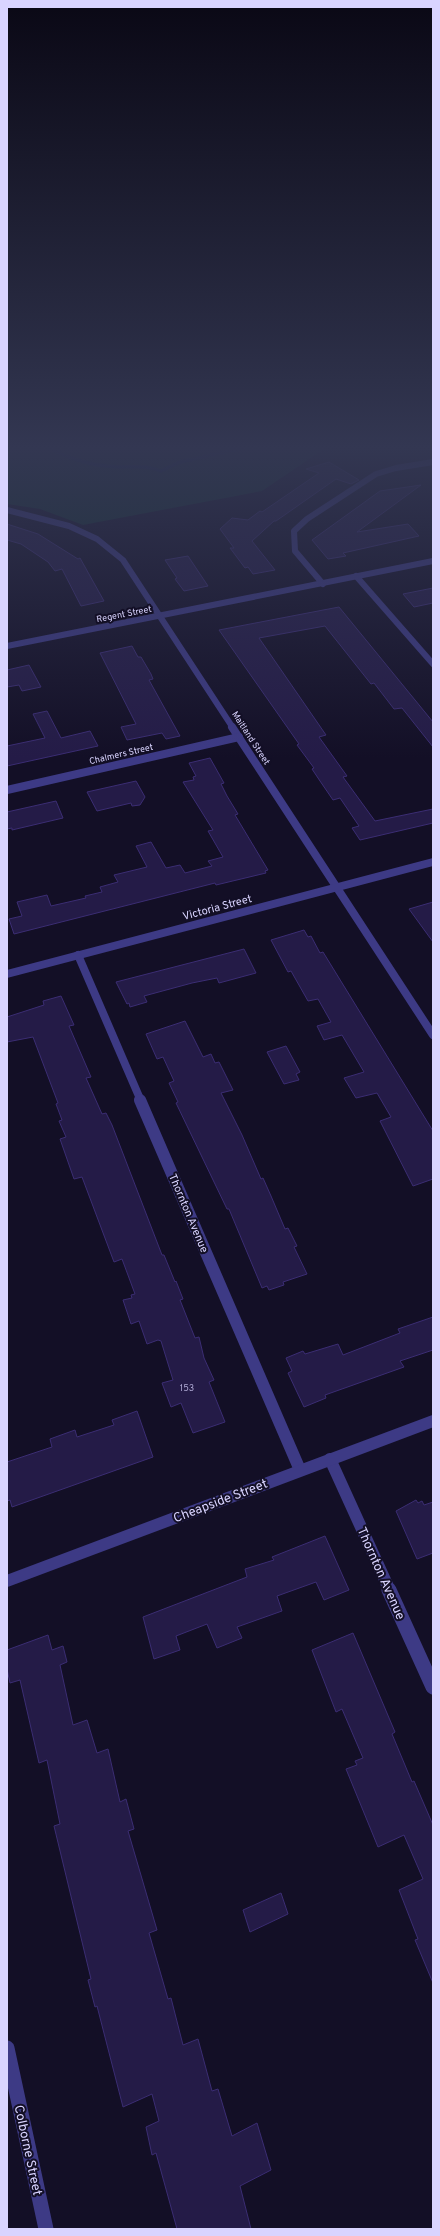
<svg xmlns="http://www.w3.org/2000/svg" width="440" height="2236" viewBox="0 0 440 2236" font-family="Overpass,sans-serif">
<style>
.green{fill:#12302f}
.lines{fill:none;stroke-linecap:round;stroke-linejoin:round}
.stream{stroke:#0c2248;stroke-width:3.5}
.building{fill:#241b47;stroke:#3b2d73}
.minor-far3{stroke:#3d3a85;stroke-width:6}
.minor-far2{stroke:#3d3a85;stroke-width:8}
.minor-far1{stroke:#3d3a85;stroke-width:12}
.minor{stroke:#3d3a85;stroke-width:15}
.labels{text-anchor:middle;stroke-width:4;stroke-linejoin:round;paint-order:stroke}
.far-street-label{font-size:9px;fill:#d9d4ff;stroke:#130f26}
.number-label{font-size:9px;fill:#aca6d1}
.street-label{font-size:11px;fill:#d9d4ff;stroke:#130f26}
.near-street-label{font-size:13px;fill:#d9d4ff;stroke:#130f26}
</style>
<rect width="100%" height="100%" fill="#130f26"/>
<!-- green -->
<polygon class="green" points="7,445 330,445 262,491 83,525 40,509 7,504"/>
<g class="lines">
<!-- stream -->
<path class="stream" d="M 45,445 C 68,459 91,466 118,467 C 133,467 147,465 161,471 L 180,462 L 256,445"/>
</g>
<!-- building -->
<g class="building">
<polygon points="329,462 359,480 351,484 336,479 276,521 274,521 252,541 275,570 253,574 248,567 245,568 230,548 234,548 220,529 232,518 248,520 260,511 262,512 319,473 306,469"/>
<polygon points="421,485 357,532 408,524 419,536 343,553 346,556 328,559 312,540 380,491"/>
<polygon points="7,524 38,534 78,559 80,558 104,601 81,606 62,569 55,571 48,562 21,544 7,540"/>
<polygon points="188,556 208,586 184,591 175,579 177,578 165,560"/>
<polygon points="433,588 433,603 414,607 403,594"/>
<polygon points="339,607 433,722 433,747 402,708 394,709 374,683 371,684 325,626 259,638 326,735 319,737 347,776 343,777 375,821 433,809 433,823 360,840 352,828 359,826 340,798 333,800 320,781 312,769 314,768 297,745 299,744 219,630"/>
<polygon points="132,646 138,657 141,657 151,674 153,679 149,680 180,736 166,739 162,733 127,740 121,727 136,724 100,653"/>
<polygon points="29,665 41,687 22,691 19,685 7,687 7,670"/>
<polygon points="47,711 61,738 90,731 98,746 7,766 7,746 45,738 33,714"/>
<polygon points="210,758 224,783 221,784 227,796 238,814 235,815 268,870 265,871 266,873 216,885 215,883 14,934 9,919 22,916 17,902 47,895 51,906 86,898 85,896 102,892 100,887 118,882 114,875 147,867 136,846 151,842 166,868 180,865 185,873 212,866 208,861 223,857 208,831 213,830 183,782 194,780 193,777 196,776 189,763"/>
<polygon points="136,781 145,797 140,805 132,806 131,803 97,811 87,792"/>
<polygon points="56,801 63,818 12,830 12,828 7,829 7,812"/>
<polygon points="433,902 433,942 409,909"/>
<polygon points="304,930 308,937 311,936 320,953 323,952 433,1131 433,1179 413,1186 380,1121 391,1117 377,1093 356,1098 344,1078 364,1072 342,1035 324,1040 317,1026 331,1022 318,999 308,1001 291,971 288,972 271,940"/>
<polygon points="244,949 256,973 219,983 217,978 192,983 144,996 147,1002 130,1007 129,1003 127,1004 116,982"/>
<polygon points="61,996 74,1025 69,1026 91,1077 86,1078 102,1114 106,1113 112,1125 162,1255 164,1255 175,1282 176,1281 183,1299 180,1300 195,1338 199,1337 204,1358 214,1380 209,1382 225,1422 193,1433 181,1403 171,1407 162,1383 173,1380 161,1341 158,1340 147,1344 139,1321 131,1324 123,1300 132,1298 131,1295 135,1294 122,1259 114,1262 82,1177 74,1179 60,1139 66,1137 59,1121 62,1120 56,1104 58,1103 33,1037 7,1042 7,1017 44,1005 43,1001"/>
<polygon points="185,1021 203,1057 211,1054 215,1063 219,1062 233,1090 221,1093 242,1135 261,1179 263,1178 271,1196 285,1229 288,1228 297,1246 294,1247 307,1274 283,1282 284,1285 269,1290 267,1286 262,1288 229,1209 227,1209 176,1103 178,1102 169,1083 174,1081 163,1057 157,1059 146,1034"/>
<polygon points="286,1046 300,1072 296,1074 299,1080 284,1084 267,1052"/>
<polygon points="433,1317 433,1350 400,1361 404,1367 325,1395 326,1398 304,1407 288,1373 292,1371 286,1358 303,1351 305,1354 338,1344 343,1355 400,1333 398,1329"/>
<polygon points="137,1411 153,1457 12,1507 10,1500 7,1501 7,1462 52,1447 50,1439 75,1430 77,1437 114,1425 112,1420"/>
<polygon points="416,1500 418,1503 422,1501 424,1505 433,1502 433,1553 417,1559 396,1511"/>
<polygon points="325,1536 349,1590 324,1600 316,1582 277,1596 282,1611 237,1627 242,1638 217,1648 207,1624 176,1636 180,1650 154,1659 143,1617 247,1577 245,1569 274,1560 272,1557"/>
<polygon points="353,1633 395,1732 392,1734 412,1782 414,1781 433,1825 433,1983 415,1940 418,1939 399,1890 423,1879 404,1835 378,1847 346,1769 357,1765 355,1761 363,1758 342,1709 336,1712 312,1650"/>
<polygon points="48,1635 52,1650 63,1646 67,1662 60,1665 73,1725 87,1720 97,1753 108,1749 120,1802 126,1799 134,1829 128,1831 157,1930 149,1933 168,1999 171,1998 183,2045 198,2039 212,2091 218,2089 232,2136 257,2123 271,2170 240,2186 251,2229 177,2229 156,2153 152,2155 146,2127 159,2121 152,2094 123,2107 97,2006 95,2007 88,1980 91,1979 54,1826 60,1824 47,1760 39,1763 20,1680 10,1683 7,1669 7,1650"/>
<polygon points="281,1893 288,1914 250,1932 243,1910"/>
</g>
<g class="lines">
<!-- minor-far3 -->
<g class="minor-far3">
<polyline points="7,510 69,526 97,539 123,560 233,728"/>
<polyline points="356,576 433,664"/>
<polyline points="323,584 295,551 294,531 307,519 376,474 396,468 433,462"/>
<polyline points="7,646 433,561"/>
</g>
<!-- minor-far2 -->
<g class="minor-far2">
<polyline points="232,727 433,1035"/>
<polyline points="7,790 239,737"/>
<polyline points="78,955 141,1101"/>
<polyline points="7,974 433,862"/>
</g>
<!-- minor-far1 -->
<g class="minor-far1">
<polyline points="140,1100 300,1470"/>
<polyline points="330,1459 390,1591"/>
<polyline points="7,1581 433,1421"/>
</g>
<!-- minor -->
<g class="minor">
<polyline points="389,1590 433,1687"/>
<polyline points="7,2048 46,2229"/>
</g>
</g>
<!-- sky -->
<linearGradient id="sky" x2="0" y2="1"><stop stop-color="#0a0815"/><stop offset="0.59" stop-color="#333752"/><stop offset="1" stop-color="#333752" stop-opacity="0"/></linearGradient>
<rect width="440" height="758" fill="url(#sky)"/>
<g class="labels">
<!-- far-street labels -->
<g class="far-street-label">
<text transform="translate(124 614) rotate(-11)" y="3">Regent Street</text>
<text transform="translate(251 738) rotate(57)" y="3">Maitland Street</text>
<text transform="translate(121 754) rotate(-13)" y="3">Chalmers Street</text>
</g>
<!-- number labels -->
<g class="number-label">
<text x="187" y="1391">153</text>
</g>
<!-- street labels -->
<g class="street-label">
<text transform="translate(217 907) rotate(-15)" y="4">Victoria Street</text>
<text transform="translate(189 1213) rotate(67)" y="4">Thornton Avenue</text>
</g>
<!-- near-street labels -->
<g class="near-street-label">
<text transform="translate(220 1500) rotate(-21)" y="5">Cheapside Street</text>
<text transform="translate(382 1573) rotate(66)" y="5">Thornton Avenue</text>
<text transform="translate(29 2150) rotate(78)" y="5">Colborne Street</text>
</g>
</g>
<!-- border -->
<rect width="440" height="2236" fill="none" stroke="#d9d4ff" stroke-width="16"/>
</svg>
